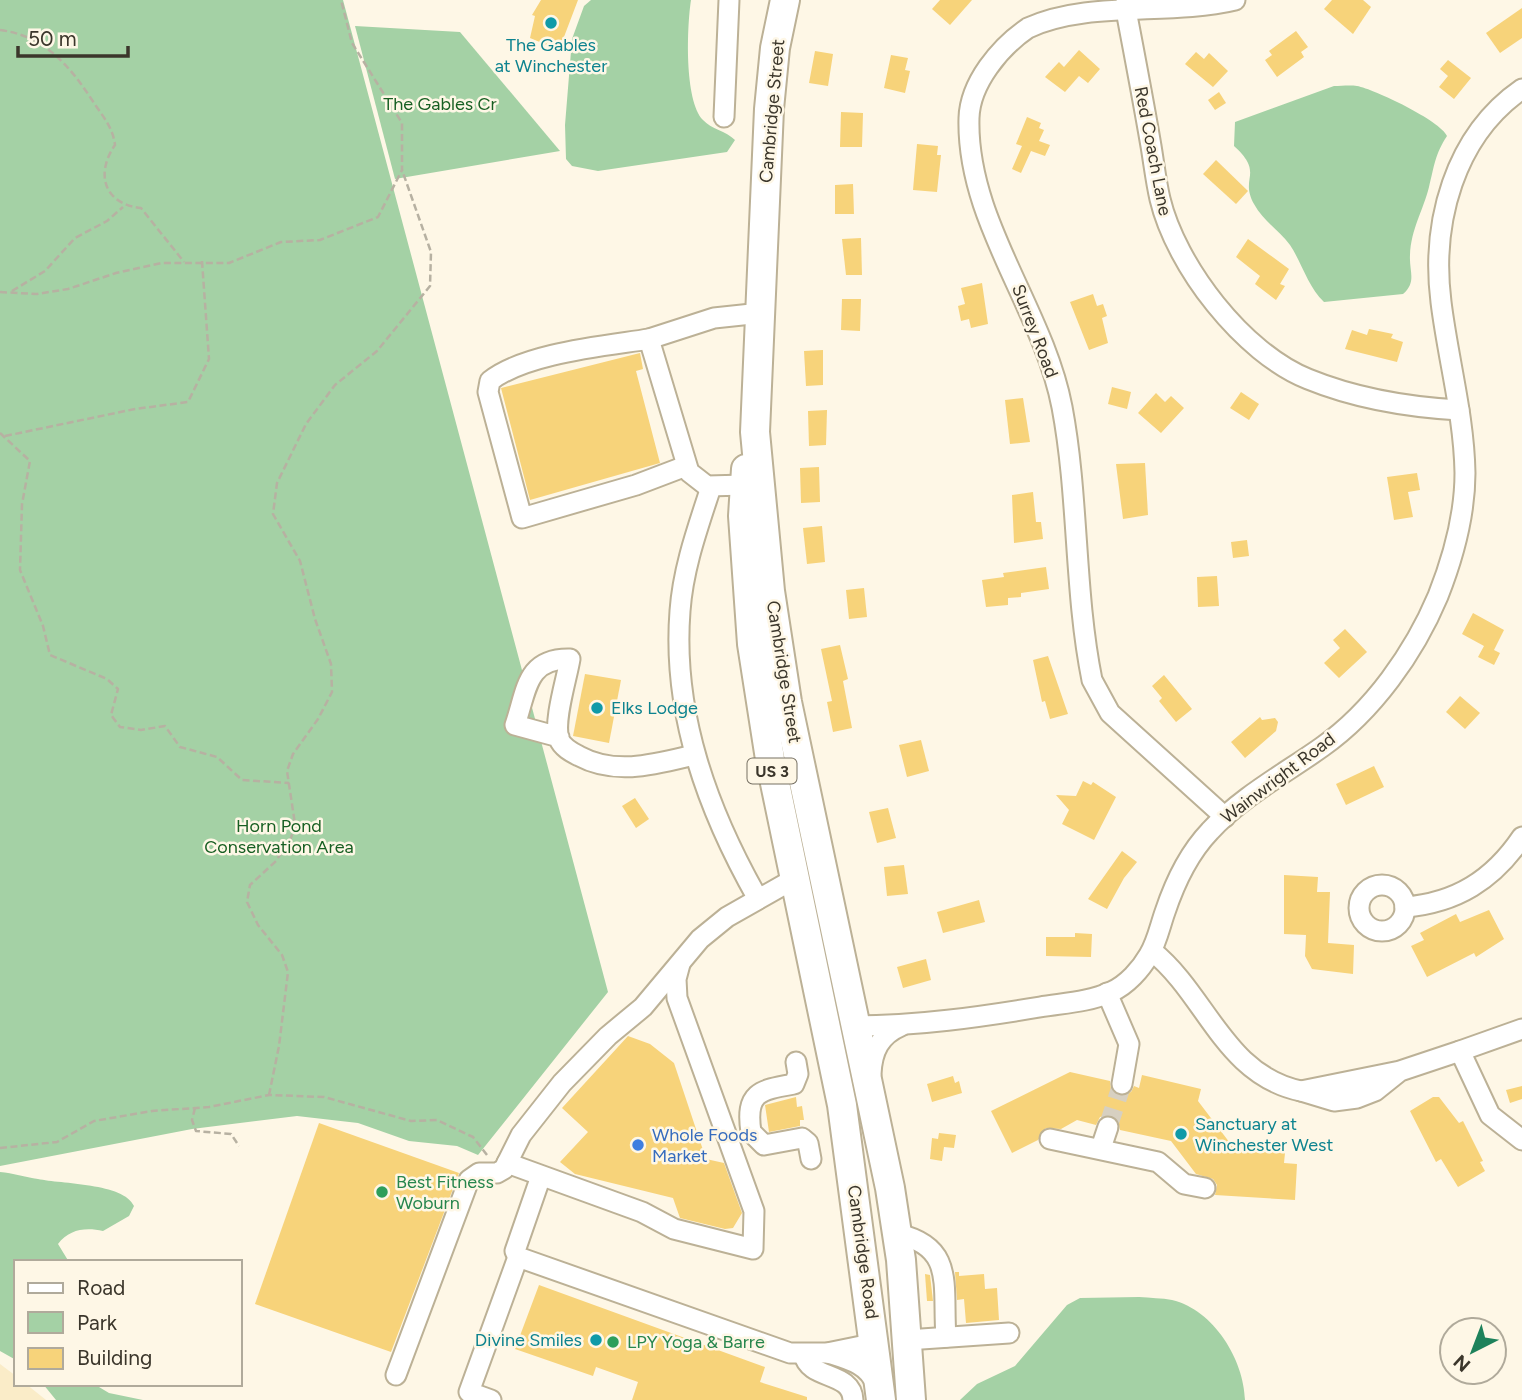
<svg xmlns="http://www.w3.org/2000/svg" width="1522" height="1400" viewBox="0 0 1522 1400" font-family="Figtree,sans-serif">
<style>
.built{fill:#faecc8}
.green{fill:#a4d1a5}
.building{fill:#f7d37a}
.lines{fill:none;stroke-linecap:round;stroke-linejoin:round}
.minor-tunnel{stroke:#d7d0c1;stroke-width:19;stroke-dasharray:19 10;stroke-linecap:butt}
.minor-casing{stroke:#bcb196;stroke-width:23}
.highway-casing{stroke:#bcb196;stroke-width:32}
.path{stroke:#b7b1a2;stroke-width:2.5;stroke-dasharray:7 3.5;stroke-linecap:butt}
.minor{stroke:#fff;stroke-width:19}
.highway{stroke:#fff;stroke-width:28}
.culture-dot{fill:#0f9aa8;stroke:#fef7e6;stroke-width:2.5}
.shop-dot{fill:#3f7fe0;stroke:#fef7e6;stroke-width:2.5}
.leisure-dot{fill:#2e9e5b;stroke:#fef7e6;stroke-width:2.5}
.labels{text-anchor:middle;stroke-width:5;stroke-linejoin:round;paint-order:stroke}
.shield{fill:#fef7e6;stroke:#767063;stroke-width:2}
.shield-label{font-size:16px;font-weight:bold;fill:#3b362b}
.culture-label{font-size:18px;fill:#0d838f;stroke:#fef7e6;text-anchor:start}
.park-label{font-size:18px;fill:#175f22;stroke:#fef7e6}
.street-label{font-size:18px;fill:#3b362b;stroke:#fef7e6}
.shop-label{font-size:18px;fill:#366cbe;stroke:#fef7e6;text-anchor:start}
.leisure-label{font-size:18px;fill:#27864d;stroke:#fef7e6;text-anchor:start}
</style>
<rect width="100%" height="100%" fill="#fef7e6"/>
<!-- built -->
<polygon class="built" points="0,1364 16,1376 16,1384 26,1384 46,1400 0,1400"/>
<!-- green -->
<g class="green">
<polygon points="0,0 343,0 608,992 478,1155 457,1146 409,1141 358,1123 297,1116 192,1129 0,1166"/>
<path d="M 591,0 L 691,0 C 687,26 684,100 703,120 C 711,129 726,131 735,140 L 727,152 L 598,171 L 572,166 L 566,159 L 565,125 L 572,39 L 584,6 Z"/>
<polygon points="355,26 460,32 560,151 395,179"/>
<path d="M 1334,86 C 1341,86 1350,85 1357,86 C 1374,89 1441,121 1447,136 C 1435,154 1434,167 1429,187 C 1423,211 1411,229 1410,255 C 1409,271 1417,282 1403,294 L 1324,302 C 1308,287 1302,263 1290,245 C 1279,230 1263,221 1254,204 C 1239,177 1265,174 1234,146 L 1235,122 Z"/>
<path d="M 0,1172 C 13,1173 25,1177 38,1179 C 61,1184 124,1183 134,1206 L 129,1216 L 103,1231 C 86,1227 69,1229 58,1244 L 69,1262 L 16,1262 L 16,1360 L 0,1351 Z"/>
<path d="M 1139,1297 C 1150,1298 1162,1298 1172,1300 C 1214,1310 1244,1360 1245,1400 L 960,1400 L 977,1384 L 1015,1366 L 1067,1305 L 1080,1298 Z"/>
<polygon points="43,1384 94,1384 109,1393 143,1400 56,1400"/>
</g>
<!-- building -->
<g class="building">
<polygon points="541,0 578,0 559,50 530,38 535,16 532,15"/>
<polygon points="940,0 972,0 950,25 932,9"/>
<polygon points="1332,0 1363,0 1371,7 1353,34 1324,9"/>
<polygon points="1522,8 1522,38 1500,53 1486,33"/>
<polygon points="1296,31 1308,47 1301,52 1304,57 1277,77 1265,60 1272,55 1269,51"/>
<polygon points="1079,50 1100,69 1088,83 1079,76 1065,92 1045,77 1059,62 1064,67"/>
<polygon points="815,51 833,54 828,86 809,83"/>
<polygon points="1196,52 1204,59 1209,53 1228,71 1213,87 1185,64"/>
<polygon points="891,55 908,58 905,70 910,71 905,93 884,88"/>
<polygon points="1448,60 1471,78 1454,99 1439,87 1448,76 1440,69"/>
<polygon points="1219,92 1226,103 1215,110 1208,100"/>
<polygon points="841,112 863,113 862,147 840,147"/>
<polygon points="1027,117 1041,123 1039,128 1044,130 1039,141 1050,145 1045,156 1031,151 1021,173 1012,169 1022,146 1016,144"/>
<polygon points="917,144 938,146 937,155 941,155 937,192 913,190"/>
<polygon points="1216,160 1248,191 1236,204 1203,174"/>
<polygon points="853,184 854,214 835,214 835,185"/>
<polygon points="861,238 862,275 846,275 842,239"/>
<polygon points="1248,239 1289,269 1280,284 1285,286 1276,300 1255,284 1260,276 1236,257"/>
<polygon points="982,283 988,324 971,328 969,319 961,321 958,306 965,304 961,288"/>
<polygon points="1093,294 1097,306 1103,304 1107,316 1102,318 1108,343 1089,350 1070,302"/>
<polygon points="842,299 861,299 860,331 841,330"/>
<polygon points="1369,329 1393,334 1391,338 1403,342 1397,362 1345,349 1352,330 1367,335"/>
<polygon points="823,350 823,385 806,386 804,351"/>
<polygon points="640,353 643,369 636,371 660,463 530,500 501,388"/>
<polygon points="1112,387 1131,392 1127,409 1108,404"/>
<polygon points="1241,392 1259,404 1249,420 1230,408"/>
<polygon points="1156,393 1165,402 1171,396 1184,408 1161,433 1138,413"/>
<polygon points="1023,398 1030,442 1010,444 1005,400"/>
<polygon points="827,410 826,445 809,446 808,411"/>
<polygon points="1145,463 1148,515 1123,519 1116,464"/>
<polygon points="819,467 820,502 801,503 800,468"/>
<polygon points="1417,473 1420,490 1408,492 1413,517 1394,520 1387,477"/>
<polygon points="1033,492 1036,522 1041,522 1043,539 1014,543 1012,495"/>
<polygon points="822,526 825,562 807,564 803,528"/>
<polygon points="1247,540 1249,556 1233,558 1231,542"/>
<polygon points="1046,567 1049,589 1021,593 1021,597 1008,598 1008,605 986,607 982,580 1004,577 1003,573"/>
<polygon points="1217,576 1219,606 1198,607 1197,577"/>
<polygon points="864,588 867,617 849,619 846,590"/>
<polygon points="1473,613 1504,630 1494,650 1500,653 1494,665 1478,657 1484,646 1462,634"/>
<polygon points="1345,629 1367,652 1339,678 1324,663 1340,648 1333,640"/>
<polygon points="840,645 848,679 843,681 852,728 833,732 827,702 832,701 821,649"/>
<polygon points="1048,656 1068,714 1050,719 1045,701 1042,702 1033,660"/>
<polygon points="585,674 621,680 609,743 573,736"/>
<polygon points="1164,675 1192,709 1176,722 1159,701 1162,698 1152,686"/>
<polygon points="1460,696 1480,713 1465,729 1446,712"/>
<polygon points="1260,717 1262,720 1275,718 1278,722 1276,731 1245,758 1231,742"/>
<polygon points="921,740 929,771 907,777 899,745"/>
<polygon points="1374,766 1384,787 1346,805 1336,784"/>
<polygon points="1083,781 1091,785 1093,782 1116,797 1094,840 1062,824 1069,810 1056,795 1076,796"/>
<polygon points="635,798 649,819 636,828 622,806"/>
<polygon points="888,808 896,838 877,843 869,812"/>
<polygon points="1122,851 1137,862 1124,878 1107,909 1088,899"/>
<polygon points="904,865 908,894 887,896 884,867"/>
<polygon points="1284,875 1318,877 1317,892 1330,892 1328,943 1354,945 1353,974 1312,969 1305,956 1306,935 1284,934"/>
<polygon points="979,900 985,922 943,933 937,912"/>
<polygon points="1489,910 1504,939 1476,957 1474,953 1427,977 1411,946 1424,940 1420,933 1456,914 1460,922"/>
<polygon points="1075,933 1092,934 1091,957 1046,956 1046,937 1075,937"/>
<polygon points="926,959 931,980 903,988 897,967"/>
<polygon points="628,1036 650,1044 674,1063 706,1159 724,1163 742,1213 733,1228 725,1229 680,1218 673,1198 575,1174 560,1162 588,1132 562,1108"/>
<polygon points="1070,1072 1110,1081 1111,1089 1121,1096 1131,1092 1134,1086 1139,1088 1142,1075 1201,1089 1198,1101 1236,1151 1278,1149 1278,1152 1285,1153 1284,1163 1297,1164 1295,1200 1215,1195 1217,1185 1213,1179 1196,1174 1171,1141 1120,1130 1118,1119 1111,1115 1100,1117 1096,1125 1077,1120 1061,1129 1046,1128 1038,1140 1012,1153 991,1111"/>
<polygon points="953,1076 955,1083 959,1081 962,1093 932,1102 927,1084"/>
<polygon points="1522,1086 1522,1099 1510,1103 1506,1090"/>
<polygon points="796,1097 797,1107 802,1106 804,1120 800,1120 800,1126 769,1132 765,1105"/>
<polygon points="1433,1097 1439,1097 1459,1123 1463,1121 1483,1161 1480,1162 1485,1171 1458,1187 1441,1159 1436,1162 1410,1111"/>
<polygon points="319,1123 459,1173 391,1352 255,1304"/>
<polygon points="939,1133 956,1135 954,1148 944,1147 942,1161 930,1159 932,1138 938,1139"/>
<polygon points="955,1272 959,1272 959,1276 984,1274 985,1289 997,1288 999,1320 966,1323 964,1299 957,1300"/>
<polygon points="925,1274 930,1275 933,1301 927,1301"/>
<polygon points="539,1285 765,1367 760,1382 807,1397 807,1400 632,1400 638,1382 596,1367 593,1376 515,1349"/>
</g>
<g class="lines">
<!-- minor-tunnel -->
<polyline class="minor-tunnel" points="1108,1127 1122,1084"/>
<defs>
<g id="minor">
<path d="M 1125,5 C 1134,52 1143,99 1151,146 C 1154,164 1156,182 1160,199 C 1176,266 1243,353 1308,379 C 1357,399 1406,407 1459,410"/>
<polyline points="724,117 729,0"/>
<path d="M 649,339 C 605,346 525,353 490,381 L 488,392 L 522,518 L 636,485 L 686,466"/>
<polyline points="745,485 707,486 689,472 649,339 714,318 761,313"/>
<path d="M 711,487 C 698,527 683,568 680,611 C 672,714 708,811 758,899"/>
<path d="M 559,737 L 515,725 C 527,690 526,658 570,659 C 567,678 553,721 559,739 C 562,747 571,752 579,756 C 616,776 656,764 694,755"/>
<path d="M 1225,817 L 1110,713 L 1092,680 C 1074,591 1079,497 1062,407 C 1043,308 966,221 969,118 C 970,83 1000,47 1028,28 C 1089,0 1169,16 1235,0"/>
<circle cx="1382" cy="908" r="23"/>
<path d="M 1405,907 C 1456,903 1493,880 1522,837"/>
<path d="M 1152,951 C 1207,995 1224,1075 1301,1091"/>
<polyline points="1107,993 1129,1044 1122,1084"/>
<path d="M 855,1026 C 917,1026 979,1017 1040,1007 C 1064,1003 1089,1002 1111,992 C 1127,985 1141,969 1149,955 C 1157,942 1160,926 1165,912 C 1175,882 1189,853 1210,831 C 1241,797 1284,774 1322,747 C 1373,711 1414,653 1438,596 C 1453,558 1465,514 1465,473 C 1464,415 1448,359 1441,302 C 1431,223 1454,136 1522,89"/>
<polyline points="1522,1029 1460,1051 1490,1115 1522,1140"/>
<path d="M 796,1062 L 798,1074 L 794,1084 C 760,1090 745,1092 751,1132 L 764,1145 L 802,1138 L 808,1143 L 811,1159"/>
<polyline points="1400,1071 1301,1091 1334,1101 1357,1098 1375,1091 1400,1071 1460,1051"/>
<path d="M 871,1074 C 872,1051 880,1035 901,1026"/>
<polyline points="1050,1139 1158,1162 1184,1184 1205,1188"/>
<polyline points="1101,1148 1108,1127"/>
<polyline points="507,1163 642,1212 674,1229 753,1249 754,1211 677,998 676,979 680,964"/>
<polyline points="541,1176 515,1251 518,1257 790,1353 827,1353 876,1343"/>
<path d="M 898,1234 C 956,1247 942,1287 946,1337"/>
<polyline points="907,1340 1009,1333"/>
<path d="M 828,1353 C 847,1359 869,1364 876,1385"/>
<path d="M 804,1355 C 809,1380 852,1371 853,1400"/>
<polyline points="396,1375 469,1180 479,1173 497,1173 504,1169 521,1135 562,1083 608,1036 643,1007 700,939 727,917 794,879"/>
<polyline points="491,1400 469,1392 518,1257"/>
</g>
<g id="highway">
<polyline points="785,0 775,48 769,109 755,432 770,591 787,702 890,1188 901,1260 911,1400"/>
<polyline points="746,469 743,516 752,644 770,759 842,1105 881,1400"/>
</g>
</defs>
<!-- minor casing -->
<use href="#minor" class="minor-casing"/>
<!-- highway casing -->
<use href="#highway" class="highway-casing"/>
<!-- path -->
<g class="path">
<path d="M 0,30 C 47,36 72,69 96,106 C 105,119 113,129 115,145 C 95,174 104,204 141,208 L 184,262"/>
<polyline points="12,291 45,271 75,238 107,221 123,207"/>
<polyline points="0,292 37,294 68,289 116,273 162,263 229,263 281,242 320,240 378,217 402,170 402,123 352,43 341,0"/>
<polyline points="0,433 30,461 22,504 20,570 43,626 50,655 107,679 118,689 111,715 120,727 141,730 165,726 180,747 217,757 242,780 289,783"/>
<polyline points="5,436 135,409 188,402 209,359 202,261"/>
<polyline points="269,1095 279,1046 288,972 282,955 258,925 247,902 250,885 276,861 291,838 295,824 287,771 293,754 318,719 332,692 331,664 315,619 300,561 273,514 277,483 306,424 335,385 377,351 430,286 431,252 402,170"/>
<polyline points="195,1108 192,1120 196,1131 231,1134 239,1146"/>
<polyline points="0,1148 57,1142 94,1121 152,1111 209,1107 269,1095 324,1097 411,1121 437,1120 473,1137 487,1155"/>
</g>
<!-- minor -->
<use href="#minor" class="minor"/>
<!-- highway -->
<use href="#highway" class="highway"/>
</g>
<!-- markers -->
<g class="culture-dot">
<circle cx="551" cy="23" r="7"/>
<circle cx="597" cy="708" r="7"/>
<circle cx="1181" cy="1134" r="7"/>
<circle cx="596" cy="1340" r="7"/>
</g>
<circle class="shop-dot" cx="638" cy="1145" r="7"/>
<g class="leisure-dot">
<circle cx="382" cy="1192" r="7"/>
<circle cx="613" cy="1342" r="7"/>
</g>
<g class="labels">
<!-- shield labels -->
<rect class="shield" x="747.5" y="758.5" width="49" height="25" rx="5"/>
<g class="shield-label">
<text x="772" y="777">US 3</text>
</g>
<!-- culture labels -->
<g class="culture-label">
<text x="551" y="51" text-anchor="middle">The Gables<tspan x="551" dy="21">at Winchester</tspan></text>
<text x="611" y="714">Elks Lodge</text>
<text x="1195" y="1130">Sanctuary at<tspan x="1195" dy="21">Winchester West</tspan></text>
<text x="582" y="1346" text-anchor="end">Divine Smiles</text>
</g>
<!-- park labels -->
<g class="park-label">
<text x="440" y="110">The Gables Cr</text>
<text x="279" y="832">Horn Pond<tspan x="279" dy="21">Conservation Area</tspan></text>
</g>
<!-- street labels -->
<g class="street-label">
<text transform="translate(772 111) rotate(-85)" y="6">Cambridge Street</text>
<text transform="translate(1153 151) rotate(79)" y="6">Red Coach Lane</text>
<text transform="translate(1035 331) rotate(69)" y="6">Surrey Road</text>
<text transform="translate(784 672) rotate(81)" y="6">Cambridge Street</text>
<text transform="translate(1278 778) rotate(-37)" y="6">Wainwright Road</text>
<text transform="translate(863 1252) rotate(82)" y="6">Cambridge Road</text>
</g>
<!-- shop labels -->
<g class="shop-label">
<text x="652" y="1141">Whole Foods<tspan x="652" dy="21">Market</tspan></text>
</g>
<!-- leisure labels -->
<g class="leisure-label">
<text x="396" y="1188">Best Fitness<tspan x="396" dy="21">Woburn</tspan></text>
<text x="627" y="1348">LPY Yoga &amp; Barre</text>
</g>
</g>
<!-- legend -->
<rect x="14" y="1260" width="228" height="126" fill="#fef7e6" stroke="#b0aa9b" stroke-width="2"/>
<rect x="28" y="1283" width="35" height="10" fill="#ffffff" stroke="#b0aa9b" stroke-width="2"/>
<text x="77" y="1295" font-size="21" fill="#3b362b">Road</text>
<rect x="28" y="1312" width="35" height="21" fill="#a4d1a5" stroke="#b0aa9b" stroke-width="2"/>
<text x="77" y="1330" font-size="21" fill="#3b362b">Park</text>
<rect x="28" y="1348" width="35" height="21" fill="#f7d37a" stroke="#b0aa9b" stroke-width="2"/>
<text x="77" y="1365" font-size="21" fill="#3b362b">Building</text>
<!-- north arrow -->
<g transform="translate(1473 1351) rotate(222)"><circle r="33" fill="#fef7e6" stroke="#b0aa9b" stroke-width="2"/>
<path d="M0-5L12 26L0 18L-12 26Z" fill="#1e825b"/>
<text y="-10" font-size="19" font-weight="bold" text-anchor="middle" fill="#3b362b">N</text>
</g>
<!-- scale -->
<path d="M18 46v10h110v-10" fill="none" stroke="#3b362b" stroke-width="3.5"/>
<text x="28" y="46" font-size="21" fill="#3b362b" stroke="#fef7e6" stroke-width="5" paint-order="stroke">50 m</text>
</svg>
